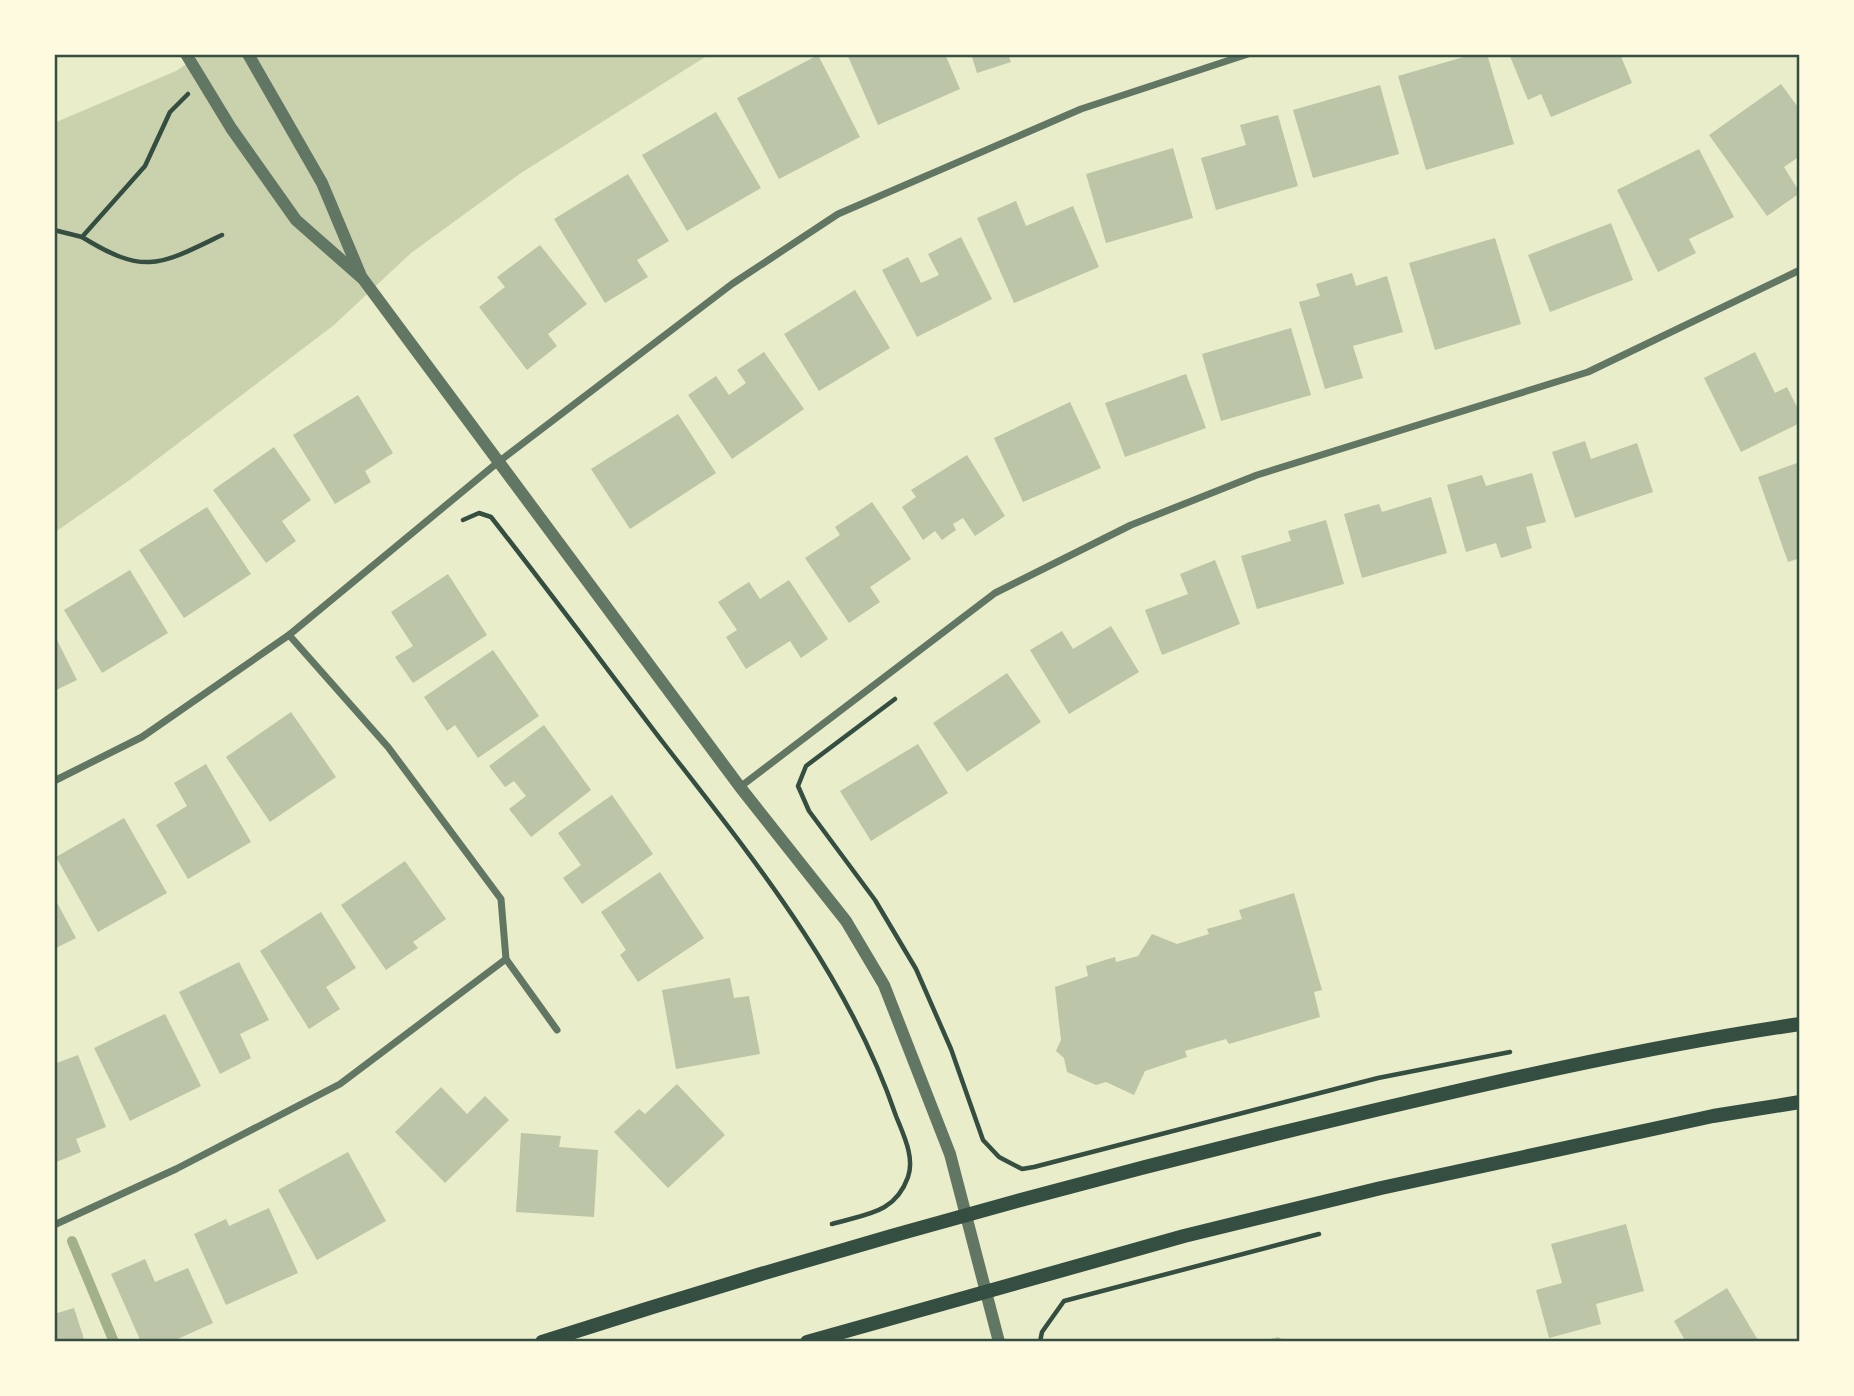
<svg xmlns="http://www.w3.org/2000/svg" width="1854" height="1396" viewBox="0 0 1854 1396" font-family="'Zilla Slab',serif">
<style>
.green{fill:#cad2ad}
.lines{fill:none;stroke-linecap:round;stroke-linejoin:round}
.stream{stroke:#a3b18a;stroke-width:10}
.building{fill:#bcc5a7}
.path{stroke:#344e41;stroke-width:4.5}
.minor{stroke:#617663;stroke-width:7}
.tertiary{stroke:#617663;stroke-width:12}
.secondary{stroke:#344e41;stroke-width:14}
.neatline{fill:none;stroke:#344e41;stroke-width:2.5}
</style>
<rect width="100%" height="100%" fill="#e9edc9"/>
<!-- green -->
<polygon class="green" points="201,54 710,54 521,173 411,253 334,325 131,479 54,533 54,123 176,71"/>
<g class="lines">
<!-- stream -->
<polyline class="stream" points="72,1241 114,1342"/>
</g>
<!-- building -->
<g class="building">
<polygon points="847,54 945,54 960,89 878,125"/>
<polygon points="971,54 1008,54 1011,62 977,73"/>
<polygon points="1474,54 1487,54 1514,144 1426,170 1398,76"/>
<polygon points="1509,54 1620,54 1632,83 1551,117 1541,94 1528,100"/>
<polygon points="818,55 860,137 779,179 737,98"/>
<polygon points="1781,84 1800,110 1800,156 1784,167 1800,193 1767,216 1709,135"/>
<polygon points="1380,85 1399,154 1313,178 1293,110"/>
<polygon points="716,112 761,188 687,231 642,155"/>
<polygon points="1278,115 1298,186 1216,210 1201,158 1246,145 1240,125"/>
<polygon points="1173,148 1193,218 1106,243 1086,174"/>
<polygon points="1699,149 1734,217 1689,239 1696,253 1658,272 1617,190"/>
<polygon points="628,174 669,241 637,260 648,277 605,303 554,219"/>
<polygon points="1016,201 1026,226 1073,206 1099,267 1014,303 977,218"/>
<polygon points="1611,223 1633,280 1550,312 1528,255"/>
<polygon points="961,237 992,299 917,337 882,270 908,257 921,283 939,275 928,254"/>
<polygon points="1495,238 1521,324 1435,350 1409,263"/>
<polygon points="540,245 587,304 548,334 557,346 527,370 479,307 505,287 497,277"/>
<polygon points="1352,273 1356,286 1387,276 1403,332 1353,346 1363,378 1325,389 1299,302 1320,296 1316,284"/>
<polygon points="855,290 890,348 819,391 784,334"/>
<polygon points="1291,328 1311,395 1221,421 1202,354"/>
<polygon points="764,352 804,409 732,459 688,395 716,376 729,395 746,383 737,370"/>
<polygon points="1755,352 1775,393 1787,387 1800,413 1800,423 1741,452 1704,378"/>
<polygon points="1186,374 1206,428 1125,457 1105,403"/>
<polygon points="358,395 393,453 365,471 371,482 335,504 293,435"/>
<polygon points="1070,402 1101,468 1023,502 994,438"/>
<polygon points="678,414 716,473 630,529 591,469"/>
<polygon points="1585,441 1591,459 1637,443 1653,492 1575,518 1552,452"/>
<polygon points="274,447 311,500 282,521 296,541 266,563 213,490"/>
<polygon points="967,455 1005,516 975,536 963,518 953,524 956,530 942,540 935,531 923,540 902,507 916,497 911,490"/>
<polygon points="1800,462 1800,558 1788,562 1758,477"/>
<polygon points="1532,473 1546,522 1526,527 1532,548 1501,558 1496,543 1466,552 1447,485 1482,475 1486,486"/>
<polygon points="1431,497 1447,553 1362,578 1344,514 1379,504 1382,512"/>
<polygon points="872,502 911,559 870,587 880,602 849,623 805,558 840,535 835,527"/>
<polygon points="207,507 251,574 184,618 139,550"/>
<polygon points="1326,520 1344,584 1257,609 1241,556 1291,541 1288,531"/>
<polygon points="1215,560 1240,624 1162,655 1145,610 1188,594 1180,574"/>
<polygon points="130,570 168,633 102,673 64,610"/>
<polygon points="448,574 487,635 413,683 395,657 413,646 391,612"/>
<polygon points="789,580 828,639 801,658 790,641 746,669 726,637 737,630 718,602 749,582 760,599"/>
<polygon points="1111,626 1139,672 1069,714 1030,650 1062,631 1073,649"/>
<polygon points="54,634 77,680 54,691"/>
<polygon points="493,650 539,716 478,758 455,725 447,731 424,697"/>
<polygon points="1007,673 1041,722 967,772 933,723"/>
<polygon points="291,712 336,777 270,822 226,757"/>
<polygon points="544,725 591,790 531,837 509,809 526,796 514,781 505,787 489,766"/>
<polygon points="918,744 948,793 871,841 840,791"/>
<polygon points="206,764 251,842 188,879 156,825 187,806 174,783"/>
<polygon points="612,795 653,854 582,904 563,878 581,865 558,833"/>
<polygon points="124,818 167,893 98,932 56,857"/>
<polygon points="405,861 446,919 413,942 418,948 386,970 341,905"/>
<polygon points="660,872 704,938 638,982 620,955 626,950 601,912"/>
<polygon points="1294,893 1322,990 1314,992 1320,1017 1229,1044 1226,1039 1185,1051 1187,1057 1145,1071 1134,1095 1106,1082 1096,1085 1067,1072 1064,1058 1056,1051 1061,1040 1055,987 1088,976 1086,966 1115,957 1116,962 1138,956 1152,934 1177,944 1209,934 1207,929 1242,919 1239,910"/>
<polygon points="54,897 76,938 54,949"/>
<polygon points="321,912 356,968 326,987 340,1009 309,1029 260,951"/>
<polygon points="239,962 269,1020 240,1034 251,1058 220,1074 179,992"/>
<polygon points="730,978 734,998 749,996 760,1054 676,1069 662,990"/>
<polygon points="165,1014 201,1086 130,1121 94,1048"/>
<polygon points="78,1055 106,1127 76,1139 81,1152 54,1163 54,1064"/>
<polygon points="677,1084 725,1135 668,1188 614,1132 639,1109 645,1114"/>
<polygon points="441,1087 467,1114 485,1096 509,1120 445,1183 395,1132"/>
<polygon points="521,1133 561,1136 559,1147 598,1150 594,1217 516,1212"/>
<polygon points="348,1152 386,1221 317,1260 278,1190"/>
<polygon points="269,1208 298,1273 226,1305 194,1234 226,1219 229,1226"/>
<polygon points="1626,1224 1644,1291 1596,1304 1601,1324 1549,1338 1536,1290 1562,1283 1551,1244"/>
<polygon points="145,1259 155,1282 188,1268 213,1323 171,1342 141,1342 111,1274"/>
<polygon points="1727,1288 1759,1342 1686,1342 1674,1321"/>
<polygon points="74,1308 85,1342 54,1342 54,1314"/>
<polygon points="1278,1337 1287,1342 1263,1342 1263,1341"/>
</g>
<g class="lines">
<!-- path -->
<g class="path">
<polyline points="54,230 82,237 145,166 170,112 188,94"/>
<path d="M 82,237 C 145,276 160,265 222,235"/>
<path d="M 463,520 L 479,513 L 491,517 C 550,592 607,669 665,745 C 755,861 848,975 896,1116 C 903,1134 915,1157 908,1177 C 895,1214 865,1214 832,1224"/>
<polyline points="895,699 806,766 798,786 809,811 875,900 916,969 951,1049 983,1140 999,1157 1022,1169 1034,1167 1378,1078 1510,1052"/>
<polyline points="1040,1342 1042,1332 1064,1301 1319,1234"/>
</g>
<!-- minor -->
<g class="minor">
<polyline points="289,635 388,747 501,899 506,959 557,1030"/>
<polyline points="54,781 142,737 289,635 497,463 732,284 838,214 1081,109 1248,54"/>
<polyline points="740,787 995,593 1131,525 1257,475 1588,372 1800,270"/>
<polyline points="54,1225 176,1169 340,1084 506,959"/>
</g>
<!-- tertiary -->
<g class="tertiary">
<polyline points="186,54 231,128 296,220 363,279 740,787 846,921 884,985 950,1154 999,1342"/>
<polyline points="248,54 322,183 361,276"/>
</g>
<!-- secondary -->
<g class="secondary">
<path d="M 542,1342 C 803,1258 1067,1184 1334,1120 C 1488,1083 1643,1047 1800,1024"/>
<polyline points="807,1342 1184,1236 1381,1188 1713,1116 1800,1102"/>
</g>
</g>
<!-- border -->
<rect width="1854" height="1396" fill="none" stroke="#fefae0" stroke-width="112"/>
<rect x="56" y="56" width="1742" height="1284" class="neatline"/>
</svg>
